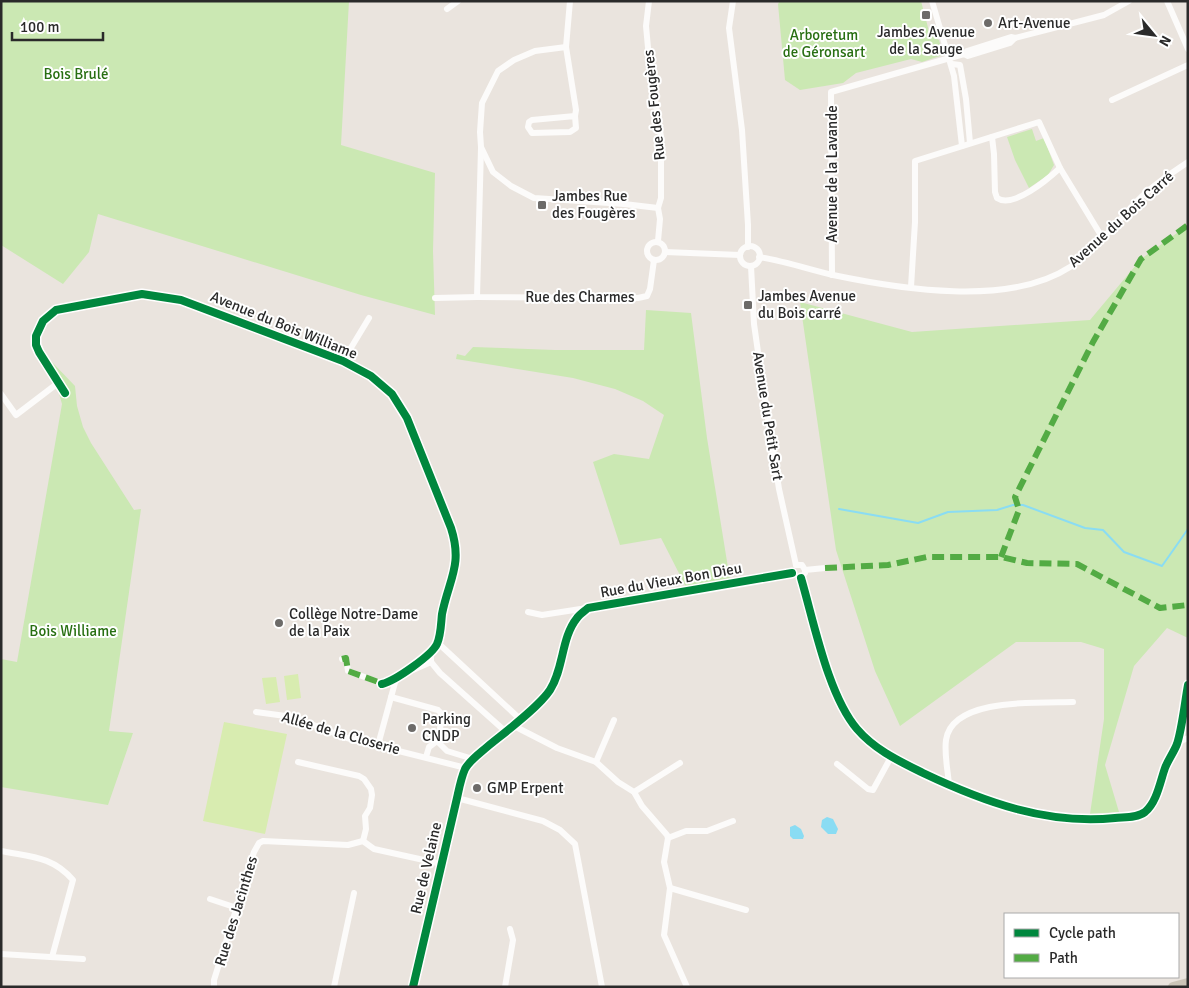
<svg xmlns="http://www.w3.org/2000/svg" width="1189" height="988" viewBox="0 0 1189 988" font-family="Signika,sans-serif">
<style>
.green{fill:#cbe8b3}
.pitch{fill:#d8ecb0}
.water{fill:#8adcf3}
.lines{fill:none;stroke-linecap:round;stroke-linejoin:round}
.stream{stroke:#8adcf3;stroke-width:2}
.street{stroke:#fcfbfa;stroke-width:6}
.primary{stroke:#cbc5b8;stroke-width:10}
.quiet{stroke:#53ab44;stroke-width:6;stroke-dasharray:12 6;stroke-linecap:butt}
.cycleway-casing{stroke:#fff;stroke-width:11}
.cycleway{stroke:#00873e;stroke-width:8}
.poi-dot{fill:#6d6b69;stroke:#fff;stroke-width:2}
.labels{text-anchor:middle;stroke-width:4;stroke-linejoin:round;paint-order:stroke}
.poi-label{font-size:15px;fill:#2a2a2a;stroke:#fff;text-anchor:start}
.park-label{font-size:15px;fill:#286f12;stroke:#fff}
.street-label{font-size:15px;fill:#2a2a2a;stroke:#fff}
</style>
<rect width="100%" height="100%" fill="#eae4de"/>
<!-- green -->
<g class="green">
<polygon points="1,1 349,1 341,145 435,173 433,251 435,315 361,295 98,214 89,252 63,284 1,245"/>
<polygon points="780,1 921,1 930,35 939,40 943,55 922,62 911,59 856,73 843,83 800,90 785,80 778,4"/>
<polygon points="1032,129 1036,141 1044,138 1054,165 1048,175 1029,188 1015,160 1007,137"/>
<polygon points="1188,225 1188,638 1167,628 1134,666 1105,765 1119,812 1090,814 1104,719 1104,649 1081,642 1016,642 900,726 875,671 836,550 800,302 912,332 1090,320 1141,259"/>
<polygon points="646,310 691,313 707,438 730,580 686,587 661,538 620,545 593,462 614,454 649,459 664,415 643,401 615,389 573,378 456,359 457,354 465,356 473,347 555,350 644,350"/>
<polygon points="49,359 75,386 77,406 83,427 91,443 134,510 141,509 109,731 133,733 108,805 1,787 1,659 17,662 62,404 58,390 65,385"/>
</g>
<!-- pitch -->
<g class="pitch">
<polygon points="298,674 301,698 287,700 284,676"/>
<polygon points="276,677 280,702 266,704 262,678"/>
<polygon points="224,722 287,734 265,834 203,821"/>
</g>
<!-- water -->
<g class="water">
<polygon points="827,817 833,819 838,829 836,834 828,834 821,827 822,820"/>
<polygon points="795,825 801,829 804,836 803,839 793,839 790,836 790,827"/>
</g>
<g class="lines">
<!-- stream -->
<polyline class="stream" points="839,509 918,523 948,512 997,510 1013,505 1023,505 1085,528 1103,530 1124,552 1162,566 1188,529"/>
<!-- street -->
<g class="street">
<polyline points="570,1 566,47 576,110 575,116 532,120 529,122 528,127 532,133 570,132 576,128 575,116"/>
<polyline points="649,1 646,26 650,69 661,137 661,198 658,208"/>
<polyline points="733,1 729,28 742,130 748,225 748,247"/>
<polyline points="932,1 954,76 962,146"/>
<polyline points="1167,1 1188,49"/>
<polyline points="447,9 458,1"/>
<polyline points="1015,38 1104,15 1129,1"/>
<polyline points="566,47 535,51 514,60 498,71 482,103 480,132 481,147 493,172 511,186 534,198 624,204 658,208 660,219 658,241"/>
<polyline points="952,64 960,65 966,99 970,143"/>
<polyline points="1112,100 1188,65"/>
<path d="M 992,137 L 994,154 L 995,192 L 997,198 C 1013,209 1048,179 1060,168"/>
<polyline points="481,148 477,297 638,298 647,296 650,289 654,260"/>
<circle cx="656" cy="251" r="9"/>
<circle cx="750" cy="256" r="10"/>
<polyline points="665,252 740,255"/>
<path d="M 759,257 C 784,261 808,269 833,275 C 900,289 1009,307 1070,267 C 1094,251 1116,223 1137,201 C 1152,186 1170,174 1188,162"/>
<polyline points="751,266 754,324 762,380 779,489 796,565"/>
<polyline points="832,275 831,92 964,54 967,51 1011,37 1015,38 1010,43 968,56 964,54"/>
<polyline points="911,287 915,222 915,161 1039,122 1060,168 1102,237"/>
<polyline points="435,298 477,297"/>
<polyline points="343,361 369,318"/>
<path d="M 65,393 L 39,352 L 36,345 L 36,336 L 43,321 L 56,310 L 142,294 L 181,300 L 343,361 L 371,376 L 392,394 L 407,418 L 451,528 C 463,565 449,579 442,614 C 441,623 441,635 437,644 C 432,655 395,681 382,684"/>
<polyline points="1,394 16,415 58,383"/>
<polyline points="796,565 802,565 805,570 805,573 801,578"/>
<polyline points="805,570 825,568"/>
<path d="M 801,578 C 815,628 825,683 855,727 C 871,749 897,760 920,772 C 947,785 975,798 1004,807 C 1036,817 1080,822 1113,819 C 1122,818 1134,819 1143,813 C 1162,801 1161,757 1178,743 C 1181,741 1185,739 1188,738"/>
<polyline points="528,612 542,615 587,608"/>
<polyline points="438,643 520,719"/>
<polyline points="431,654 431,662 440,673 505,731"/>
<polyline points="342,659 346,658 348,671 381,683"/>
<polyline points="413,670 431,662"/>
<polyline points="391,697 438,710 443,715 437,741 447,751 473,759"/>
<polyline points="256,712 293,717 347,738 466,768"/>
<polyline points="512,725 557,748 596,762 618,782 634,792 642,806 667,835 668,838 664,862 670,888 664,935 687,987"/>
<polyline points="1177,744 1188,685"/>
<polyline points="378,745 396,679"/>
<polyline points="426,757 429,747 437,741"/>
<polyline points="298,762 359,776 364,779 371,789 372,795 370,808 365,816 366,829 363,841"/>
<polyline points="596,762 614,720"/>
<polyline points="837,764 868,789 873,790 891,757"/>
<path d="M 949,785 C 948,771 944,754 946,740 C 952,697 1041,703 1073,702"/>
<polyline points="634,792 680,763"/>
<polyline points="457,798 543,821 560,830 575,844 602,987"/>
<polyline points="668,838 686,831 707,831 733,821"/>
<path d="M 1,851 C 31,857 52,856 73,880 L 52,957"/>
<polyline points="670,888 746,910"/>
<polyline points="210,899 237,908"/>
<polyline points="1,954 83,959"/>
<polyline points="214,987 214,980 254,852 259,843 263,841 348,845 363,841 374,849 442,864"/>
<polyline points="334,987 354,893"/>
<path d="M 413,987 L 457,798 C 459,789 461,778 465,769 C 470,760 480,753 487,747 C 504,733 539,707 550,690 C 564,668 561,638 577,618 C 580,614 585,611 588,608 L 792,573"/>
<polyline points="505,987 513,940 510,929"/>
</g>
<!-- primary -->
<polyline class="primary" points="1173,987 1188,983"/>
<!-- quiet -->
<g class="quiet">
<polyline points="1001,557 1019,510 1015,497 1093,342 1141,259 1188,225"/>
<polyline points="825,568 888,565 927,557 1001,557 1027,563 1077,564 1160,608 1188,605"/>
<polyline points="342,659 346,658 348,671 381,683"/>
</g>
<defs>
<g id="cycleway">
<path d="M 65,393 L 39,352 L 36,345 L 36,336 L 43,321 L 56,310 L 142,294 L 181,300 L 343,361 L 371,376 L 392,394 L 407,418 L 451,528 C 463,565 449,579 442,614 C 441,623 441,635 437,644 C 432,655 395,681 382,684"/>
<path d="M 801,578 C 814,622 828,695 857,729 C 875,750 899,761 923,773 C 984,802 1047,825 1115,818 C 1125,817 1137,818 1145,812 C 1157,802 1160,782 1165,768 C 1168,760 1174,752 1177,744 C 1182,729 1185,701 1188,685"/>
<path d="M 413,987 L 457,798 C 459,789 461,778 465,769 C 470,760 480,753 487,747 C 504,733 539,707 550,690 C 564,668 561,638 577,618 C 580,614 585,611 588,608 L 792,573"/>
</g>
</defs>
<!-- cycleway casing -->
<use href="#cycleway" class="cycleway-casing"/>
<!-- cycleway -->
<use href="#cycleway" class="cycleway"/>
</g>
<!-- markers -->
<g class="poi-dot">
<rect x="921" y="10" width="10" height="10" rx="2.5"/>
<circle cx="988" cy="23" r="5"/>
<rect x="537" y="200" width="10" height="10" rx="2.5"/>
<rect x="743" y="300" width="10" height="10" rx="2.5"/>
<circle cx="279" cy="623" r="5"/>
<circle cx="412" cy="728" r="5"/>
<circle cx="477" cy="788" r="5"/>
</g>
<g class="labels">
<!-- poi labels -->
<g class="poi-label">
<text x="998" y="28">Art-Avenue</text>
<text x="926" y="37" text-anchor="middle">Jambes Avenue<tspan x="926" dy="17">de la Sauge</tspan></text>
<text x="552" y="201">Jambes Rue<tspan x="552" dy="17">des Fougères</tspan></text>
<text x="758" y="301">Jambes Avenue<tspan x="758" dy="17">du Bois carré</tspan></text>
<text x="289" y="619">Collège Notre-Dame<tspan x="289" dy="17">de la Paix</tspan></text>
<text x="422" y="724">Parking<tspan x="422" dy="17">CNDP</tspan></text>
<text x="487" y="793">GMP Erpent</text>
</g>
<!-- park labels -->
<g class="park-label">
<text x="824" y="40">Arboretum<tspan x="824" dy="17">de Géronsart</tspan></text>
<text x="76" y="79">Bois Brulé</text>
<text x="73" y="636">Bois Williame</text>
</g>
<!-- street labels -->
<g class="street-label">
<text transform="translate(654 105) rotate(-96)" y="5">Rue des Fougères</text>
<text transform="translate(832 174) rotate(-90)" y="5">Avenue de la Lavande</text>
<text transform="translate(1121 219) rotate(-42)" y="5">Avenue du Bois Carré</text>
<text x="580" y="302">Rue des Charmes</text>
<text transform="translate(284 325) rotate(22)" y="5">Avenue du Bois Williame</text>
<text transform="translate(768 416) rotate(81)" y="5">Avenue du Petit Sart</text>
<text transform="translate(671 580) rotate(-10)" y="5">Rue du Vieux Bon Dieu</text>
<text transform="translate(341 733) rotate(16)" y="5">Allée de la Closerie</text>
<text transform="translate(426 868) rotate(-77)" y="5">Rue de Velaine</text>
<text transform="translate(236 911) rotate(-73)" y="5">Rue des Jacinthes</text>
</g>
</g>
<!-- border -->
<rect width="1189" height="988" fill="none" stroke="#2a2a2a" stroke-width="5"/>
<!-- legend -->
<rect x="1004" y="913" width="175" height="65" fill="#ffffff" stroke="#aaaaaa"/>
<rect x="1014" y="929" width="25" height="8" fill="#00873e" stroke="#aaaaaa"/>
<text x="1049" y="938" font-size="15" fill="#2a2a2a">Cycle path</text>
<rect x="1014" y="954" width="25" height="8" fill="#53ab44" stroke="#aaaaaa"/>
<text x="1049" y="963" font-size="15" fill="#2a2a2a">Path</text>
<!-- north arrow -->
<g transform="translate(1154 35) rotate(119)" stroke="#ffffff" stroke-width="4" paint-order="stroke">
<path d="M0-4L9 19L0 12L-9 19Z" fill="#2a2a2a"/>
<text y="-8" font-size="14" font-weight="bold" text-anchor="middle" fill="#2a2a2a">N</text>
</g>
<!-- scale -->
<path d="M12 32v8h91v-8" fill="none" stroke="#2a2a2a" stroke-width="2.5"/>
<text x="20" y="32" font-size="15" fill="#2a2a2a" stroke="#ffffff" stroke-width="4" paint-order="stroke">100 m</text>
</svg>
